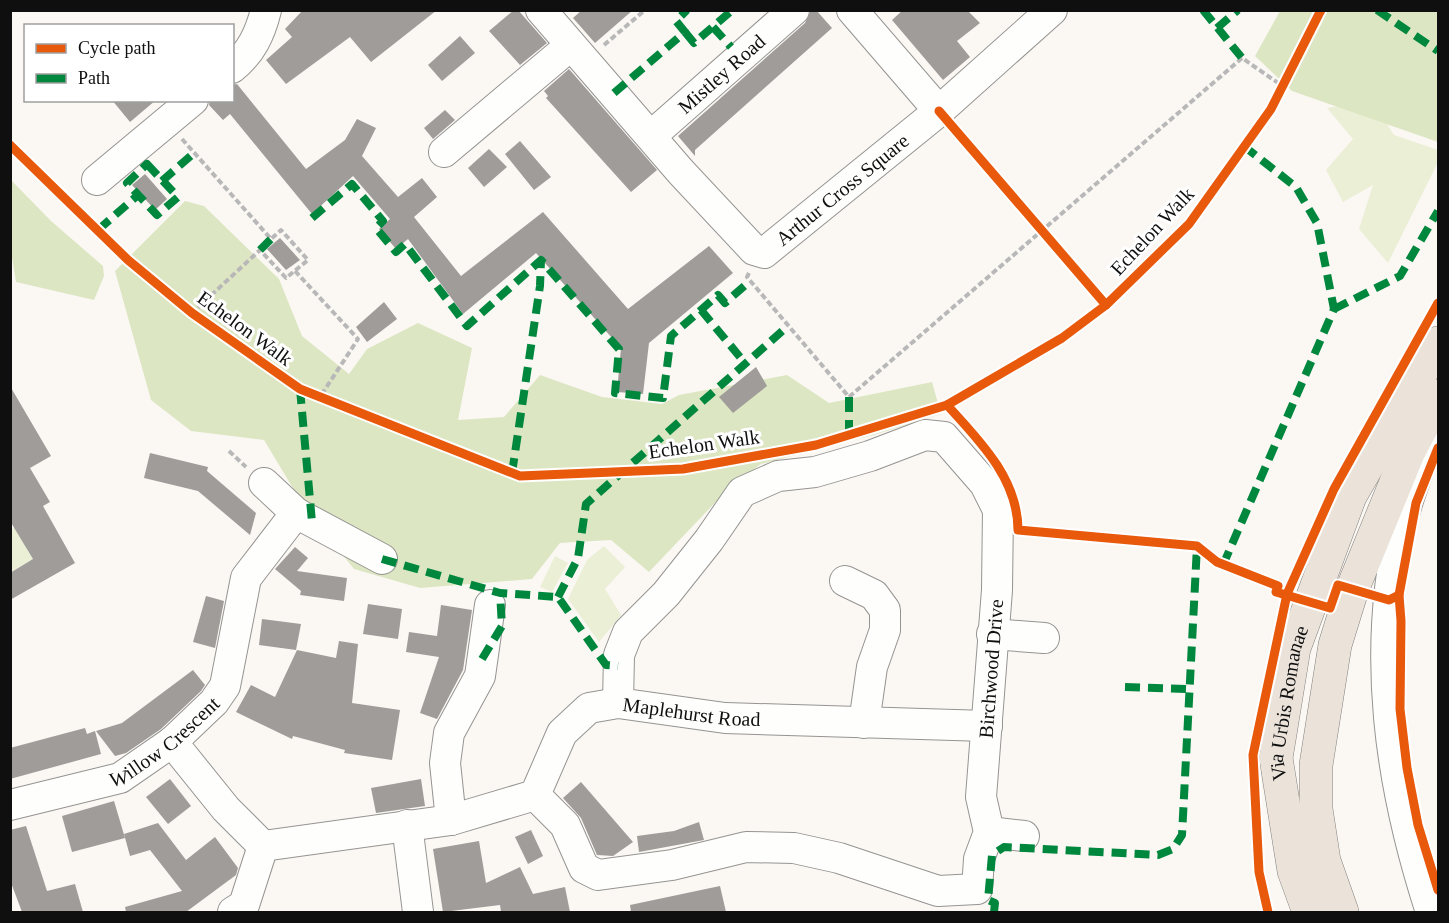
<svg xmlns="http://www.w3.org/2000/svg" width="1449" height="923" viewBox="0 0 1449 923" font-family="'Times New Roman',serif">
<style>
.green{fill:#eaefd5}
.forest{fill:#dde6c3}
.building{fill:#9f9c99}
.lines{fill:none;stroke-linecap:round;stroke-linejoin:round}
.minor-casing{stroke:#959492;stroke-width:32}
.major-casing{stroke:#83817f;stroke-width:34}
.path{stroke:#b9b8b8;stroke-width:4;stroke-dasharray:6 3;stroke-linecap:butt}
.minor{stroke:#fefefd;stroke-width:30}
.major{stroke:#ebe3da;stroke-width:33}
.quiet{stroke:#00873e;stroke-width:8;stroke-dasharray:15 8;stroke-linecap:butt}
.cycleway-casing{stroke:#fff;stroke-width:13}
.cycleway{stroke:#e8590c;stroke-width:9}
.labels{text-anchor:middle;stroke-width:6;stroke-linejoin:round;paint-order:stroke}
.street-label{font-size:20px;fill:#0f0f0f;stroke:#fff}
</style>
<rect width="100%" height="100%" fill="#fbf8f4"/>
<!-- green -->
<g class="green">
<polygon points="1372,100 1394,135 1438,150 1438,162 1388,263 1359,229 1373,185 1343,202 1326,170 1353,139 1327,108"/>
<polygon points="21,523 34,544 27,550 33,559 10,573 10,526 12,529"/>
<polygon points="604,546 625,567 605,589 621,615 599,642 568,599 587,560"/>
<polygon points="555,556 568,563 552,592 540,587"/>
</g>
<!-- forest -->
<g class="forest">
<polygon points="1280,11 1438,11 1438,142 1292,91 1255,56"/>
<polygon points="11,180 51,221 103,266 104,276 94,300 16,282 11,251"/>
<polygon points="185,201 204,206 279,279 302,336 349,374 367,349 418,323 472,348 458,420 504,417 540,375 602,397 662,404 679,395 787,375 829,403 932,382 941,414 874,435 761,464 729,488 649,572 611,540 560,543 532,579 420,588 354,569 303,505 264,440 191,431 151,400 115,271"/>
</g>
<!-- building -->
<g class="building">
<polygon points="303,10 437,10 371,62 350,37 286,84 266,60 292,37 285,29"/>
<polygon points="514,10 518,10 547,43 520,65 489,31"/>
<polygon points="582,10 633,10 595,43 573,18"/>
<polygon points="811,10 816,10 832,28 695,150 695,156 678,136 805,23"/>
<polygon points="903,10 967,10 980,23 957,41 970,57 943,80 892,20"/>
<polygon points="460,36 475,53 442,81 428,65"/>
<polygon points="569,69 657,170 631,192 546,98 548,96 544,91"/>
<polygon points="237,84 306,169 345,140 357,119 376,128 362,156 398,197 422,178 437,197 414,217 461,276 543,212 628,309 709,246 733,273 649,343 643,394 617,392 621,348 536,253 463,314 408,239 396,249 379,229 390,219 353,176 312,214 230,114 223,120 209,105 210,100 232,100 232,85"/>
<polygon points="112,100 156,100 130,122"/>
<polygon points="445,110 455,120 433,139 424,128"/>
<polygon points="520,141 551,177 534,190 505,154"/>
<polygon points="489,149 507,167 484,187 468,168"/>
<polygon points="145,174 167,199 155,210 132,185"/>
<polygon points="280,238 300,260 286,270 267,249"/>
<polygon points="384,302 397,319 367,342 356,327"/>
<polygon points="756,367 767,386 733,413 719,397"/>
<polygon points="10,386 51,456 30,468 50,502 43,506 75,563 10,600 10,573 33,559 10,521"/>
<polygon points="150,453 208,467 207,471 256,513 250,535 198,491 144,478"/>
<polygon points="295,547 308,558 297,571 347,578 344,601 300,595 301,591 275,569"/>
<polygon points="206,596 224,601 215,648 193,642"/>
<polygon points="368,604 402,609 398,639 363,634"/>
<polygon points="441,605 472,610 463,670 437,719 420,713 439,657 406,652 409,632 437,636"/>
<polygon points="262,619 301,624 296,650 259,645"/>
<polygon points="339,641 358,644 352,703 400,710 392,760 344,753 345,750 293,736 292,739 236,712 251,685 275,697 297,650 336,658"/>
<polygon points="193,670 205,685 201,691 161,729 126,753 115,756 96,731 122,723"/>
<polygon points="85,728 87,734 95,731 101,754 10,779 10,748"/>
<polygon points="170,779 191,806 168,824 146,797"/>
<polygon points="421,779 425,806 376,813 371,788"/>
<polygon points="581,782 633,842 613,856 597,855 581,818 563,798"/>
<polygon points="114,801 125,838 72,852 62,816"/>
<polygon points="699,822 704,840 639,852 637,836 674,831"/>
<polygon points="158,823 186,860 215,837 238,868 236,875 186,912 126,912 125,907 182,891 150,850 130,856 124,834"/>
<polygon points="26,826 47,891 75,884 83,912 22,912 10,880 10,830"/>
<polygon points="531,830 543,856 528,864 515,837"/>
<polygon points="479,841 486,883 520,867 533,894 565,887 570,912 501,912 500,905 443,912 433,849"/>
<polygon points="720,886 726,912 631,912 630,905"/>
</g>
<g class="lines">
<defs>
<g id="minor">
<path id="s1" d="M 541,10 L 681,172 L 754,250 L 764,253 L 939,111 L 1052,10"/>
<polyline points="852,10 939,111"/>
<path d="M 232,68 C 251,53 260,34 266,10"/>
<path id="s2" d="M 651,136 L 794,10"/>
<polyline points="444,152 570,46"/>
<polyline points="97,180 193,100"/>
<polyline points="264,483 296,513 382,559"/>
<polyline points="845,581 874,595 885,610 885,630 872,667 864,723"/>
<polyline points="992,634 1044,638"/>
<path id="s3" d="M 172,742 L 226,809 L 263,846 L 451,820 L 535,795 L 562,733 L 589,708 L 618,703 L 725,718 L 987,726"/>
<path id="s4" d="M 535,795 L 565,825 L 584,868 L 598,875 L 672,865 L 746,847 L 794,848 L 839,858 L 938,891 L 977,889 L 979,859 L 989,832 L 981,797 L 997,590 L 998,510 L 985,484 L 944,437 L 925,435 L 870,456 L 815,472 L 778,476 L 742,492 L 709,540 L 666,594 L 628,632 L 619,655 L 618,703"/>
<path id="s5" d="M 10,805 L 120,778 L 172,742 L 214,702 L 225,686 L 246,578 L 296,513"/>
<polyline points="451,820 445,763 449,733 480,676 490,605"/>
<polyline points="407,825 418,912"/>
<polyline points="989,832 1024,836"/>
<polyline points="233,912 244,905 263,846"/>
<path d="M 1431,912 C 1390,786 1370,653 1402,521 C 1411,486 1426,452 1438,418"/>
</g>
<g id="major">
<path id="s6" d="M 1309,912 L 1294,871 L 1276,758 L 1294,648 L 1350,496 L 1438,343"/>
<polyline points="1342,912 1324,861 1316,809 1316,765 1335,645 1352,590 1408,453 1438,396"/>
</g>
</defs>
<!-- minor casing -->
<use href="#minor" class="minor-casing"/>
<!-- major casing -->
<use href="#major" class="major-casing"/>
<!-- path -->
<g class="path">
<polyline points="604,45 645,10"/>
<polyline points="182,139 271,239 281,230 308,260 286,278 260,250 192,313"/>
<polyline points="295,271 358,339 320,397"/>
<polyline points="749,273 747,277 849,397 1242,58 1281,85"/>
<polyline points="229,451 246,467"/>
</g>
<!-- minor -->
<use href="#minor" class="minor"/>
<!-- major -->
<use href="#major" class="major"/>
<!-- quiet -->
<g class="quiet">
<polyline points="1203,10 1242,58"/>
<polyline points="1377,10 1438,51"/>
<polyline points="713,27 731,47"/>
<polyline points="1217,28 1238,10"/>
<polyline points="685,32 694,43 730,12 728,10"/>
<polyline points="614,93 685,32 676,21 687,10"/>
<polygon points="147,164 178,197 157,215 127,183"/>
<polyline points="162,181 194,153"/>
<polyline points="312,218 352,184 383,221 376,228 396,252 405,244 467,326 541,260 619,349 615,393 663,398 671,336 718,295 725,303 750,281"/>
<polyline points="98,230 138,195"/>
<polyline points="260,250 271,239"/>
<polyline points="1334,309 1400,276 1438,211"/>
<polyline points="701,310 745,363"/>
<polyline points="300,389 312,522"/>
<polyline points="849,435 849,397"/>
<polyline points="512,473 540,286 541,260"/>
<polyline points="382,559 500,593 558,597 606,665 618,666"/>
<polyline points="1223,565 1334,309 1317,223 1296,187 1245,147"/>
<polyline points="558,597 578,558 586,504 788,326"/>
<polyline points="482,659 502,626 500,593"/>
<polyline points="1125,687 1189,689"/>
<polyline points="994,912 995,903 988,900 992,855 1004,847 1158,855 1173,849 1182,835 1197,546"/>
</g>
<defs>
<g id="cycleway">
<polyline points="939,111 1106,305"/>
<polyline points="10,145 128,260 192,313 300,389 520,476 683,469 816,445 947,405 1062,338 1106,305 1189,224 1271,109 1321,10"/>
<path d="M 947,405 C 980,441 1018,479 1018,530 L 1197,546 L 1217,562 L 1278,586 L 1276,592 L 1330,608 L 1338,585 L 1389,600 L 1399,595"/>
<polyline points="1438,448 1416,503 1399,595 1401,621 1400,709 1407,768 1418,825 1438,890"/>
<polyline points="1268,912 1259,872 1253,755 1287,594 1334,489 1438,303"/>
</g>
</defs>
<!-- cycleway casing -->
<use href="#cycleway" class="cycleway-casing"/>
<!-- cycleway -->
<use href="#cycleway" class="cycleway"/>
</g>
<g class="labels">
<!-- street labels -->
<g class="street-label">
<text dy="7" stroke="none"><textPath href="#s2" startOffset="94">Mistley Road</textPath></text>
<text dy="7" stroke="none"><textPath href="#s1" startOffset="432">Arthur Cross Square</textPath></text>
<text transform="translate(1152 231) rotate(-47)" y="7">Echelon Walk</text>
<text transform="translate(245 328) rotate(36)" y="7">Echelon Walk</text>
<text transform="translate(704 444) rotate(-8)" y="7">Echelon Walk</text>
<text dy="7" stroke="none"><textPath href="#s4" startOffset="717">Birchwood Drive</textPath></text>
<text dy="7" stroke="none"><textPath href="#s6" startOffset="214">Via Urbis Romanae</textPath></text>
<text dy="7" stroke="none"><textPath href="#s3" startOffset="624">Maplehurst Road</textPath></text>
<text dy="7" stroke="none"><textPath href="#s5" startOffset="170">Willow Crescent</textPath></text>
</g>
</g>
<!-- border -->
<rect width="1449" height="923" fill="none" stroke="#0f0f0f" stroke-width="24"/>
<!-- legend -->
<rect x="24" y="24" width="210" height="78" fill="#ffffff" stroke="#9f9f9f" stroke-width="1.5"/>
<rect x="36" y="44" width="30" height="9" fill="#e8590c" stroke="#9f9f9f" stroke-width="1.5"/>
<text x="78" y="54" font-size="18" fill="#0f0f0f">Cycle path</text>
<rect x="36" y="74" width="30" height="9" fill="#00873e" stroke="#9f9f9f" stroke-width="1.5"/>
<text x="78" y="84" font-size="18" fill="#0f0f0f">Path</text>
</svg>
